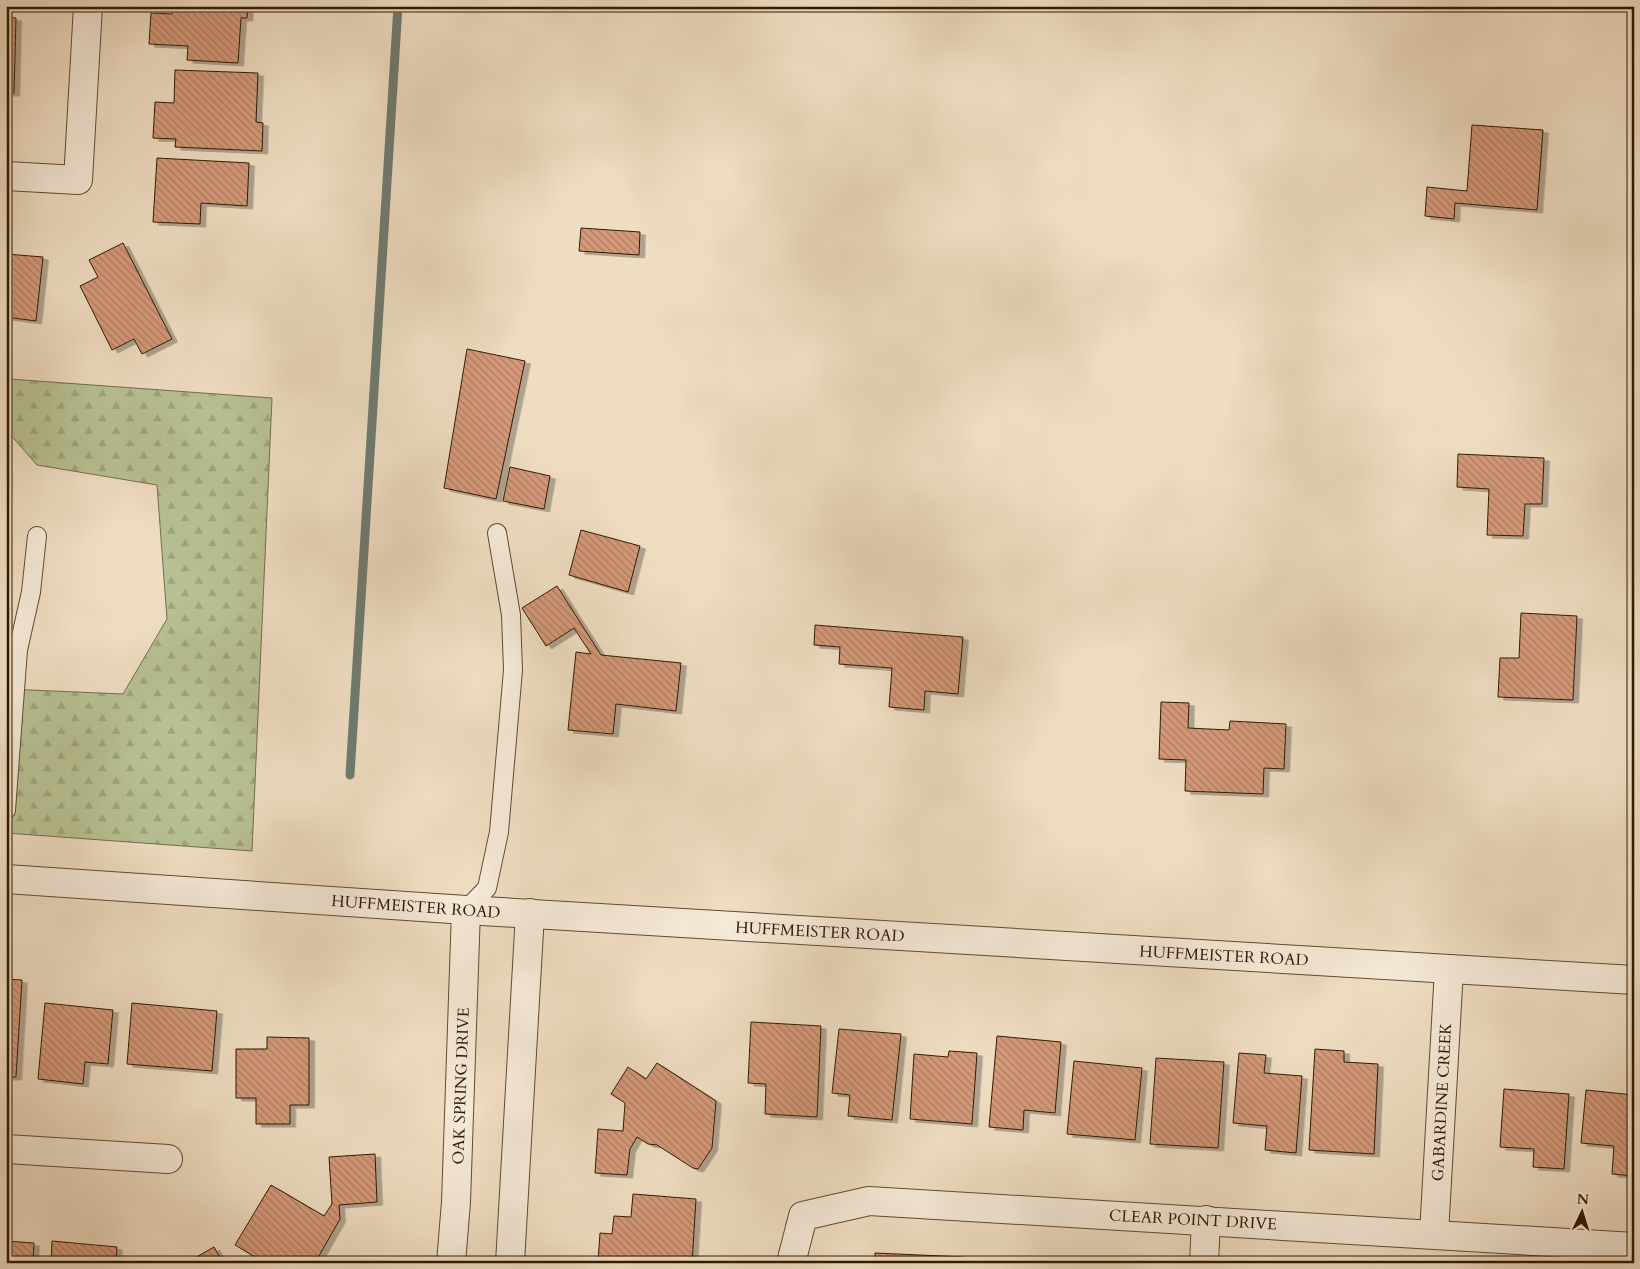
<svg xmlns="http://www.w3.org/2000/svg" width="1640" height="1269" viewBox="0 0 1640 1269" font-family="Cardo,serif">
<style>
.forest{fill:url(#forest-firs);stroke:#746e4c}
.lines{fill:none;stroke-linecap:round;stroke-linejoin:round}
.stream{stroke:#6f7b70;stroke-width:9}
.building{fill:url(#building-back-hatch);stroke:#2f1a03;filter:url(#shadow)}
.service-casing{stroke:#5f4b33;stroke-width:20}
.minor-casing{stroke:#5f4b33;stroke-width:30}
.tertiary-casing{stroke:#5f4b33;stroke-width:30}
.service{stroke:#f5e9d7;stroke-width:18}
.minor{stroke:#f5e9d7;stroke-width:28}
.tertiary{stroke:#f5e9d7;stroke-width:28}
.labels{text-anchor:middle;stroke-width:4;stroke-linejoin:round;paint-order:stroke}
.street-label{font-size:16px;fill:#2f1a03;stroke:#f5e9d7}
</style>
<defs>
<pattern id="forest-firs" width="22" height="20" patternUnits="userSpaceOnUse" patternTransform="scale(1.25)"><rect width="22" height="20" fill="#b8c194"/><path d="M5 1l3.5 6h-7zM16 11l3.5 6h-7z" fill="#9ea57e"/></pattern>
<pattern id="building-back-hatch" width="6" height="6" patternUnits="userSpaceOnUse" patternTransform="scale(1.25)"><rect width="6" height="6" fill="#d5997a"/><path d="M-1 5l2 2M0 0l6 6M5-1l2 2" fill="none" stroke="#ad7c62"/></pattern>
<filter id="shadow"><feDropShadow dx="5.5" dy="3" stdDeviation="0" flood-color="#0004"/></filter>
</defs>
<rect width="100%" height="100%" fill="#efddc2"/>
<filter id="stains"><feTurbulence type="fractalNoise" baseFrequency=".004" numOctaves="4"/><feColorMatrix values="0 0 0 0 .2 0 0 0 0 .09 0 0 0 0 .02 0 0 0 .5 -.17"/></filter>
<radialGradient id="worn" r=".72"><stop offset=".6" stop-color="#630" stop-opacity="0"/><stop offset="1" stop-color="#630" stop-opacity=".3"/></radialGradient>
<!-- forest -->
<polygon class="forest" points="9,379 272,398 252,851 6,833 6,689 123,694 167,619 157,485 37,465 9,433"/>
<g class="lines">
<!-- stream -->
<polyline class="stream" points="350,775 398,6"/>
</g>
<!-- building -->
<g class="building">
<polygon points="172,6 248,6 247,18 241,18 238,63 187,60 188,46 149,44 151,13 172,14"/>
<polygon points="6,17 16,18 14,93 6,93"/>
<polygon points="175,70 258,73 256,122 263,123 262,151 175,147 176,139 153,138 155,102 174,103"/>
<polygon points="1472,125 1543,130 1537,210 1455,203 1454,219 1425,216 1427,187 1467,191"/>
<polygon points="157,158 249,163 247,206 201,203 200,224 153,222"/>
<polygon points="581,228 640,232 639,255 579,251"/>
<polygon points="123,243 172,339 142,354 134,339 112,350 80,286 98,277 89,260"/>
<polygon points="6,254 43,257 36,321 6,317"/>
<polygon points="467,349 525,361 496,499 444,488"/>
<polygon points="1458,454 1544,458 1542,504 1525,504 1523,536 1487,535 1489,489 1457,487"/>
<polygon points="510,467 550,476 544,509 503,501"/>
<polygon points="581,530 640,546 628,592 569,575"/>
<polygon points="557,586 601,655 681,663 676,711 616,704 613,734 568,730 576,652 591,654 574,628 546,646 522,608"/>
<polygon points="1521,613 1577,616 1573,700 1498,697 1500,658 1519,658"/>
<polygon points="815,625 963,637 958,694 925,691 924,710 889,707 892,668 839,664 840,647 814,645"/>
<polygon points="1161,702 1189,703 1188,728 1229,730 1230,721 1286,724 1284,769 1264,768 1263,794 1185,791 1186,760 1159,759"/>
<polygon points="6,979 22,980 16,1077 6,1077"/>
<polygon points="45,1003 113,1010 108,1064 85,1062 83,1084 38,1079"/>
<polygon points="132,1003 217,1011 212,1071 127,1064"/>
<polygon points="751,1022 821,1026 817,1117 765,1114 766,1084 748,1083"/>
<polygon points="839,1029 901,1034 892,1120 848,1116 850,1095 832,1093"/>
<polygon points="997,1036 1061,1042 1055,1113 1024,1110 1023,1130 989,1127"/>
<polygon points="267,1037 309,1038 309,1105 290,1105 290,1124 256,1124 256,1098 236,1098 236,1049 267,1049"/>
<polygon points="1315,1049 1344,1051 1344,1062 1378,1064 1374,1154 1309,1150"/>
<polygon points="949,1051 977,1053 972,1124 910,1119 914,1054 948,1057"/>
<polygon points="1239,1053 1266,1055 1264,1073 1302,1076 1296,1153 1265,1150 1267,1126 1233,1123"/>
<polygon points="1156,1058 1224,1062 1218,1148 1150,1144"/>
<polygon points="1074,1061 1142,1068 1135,1140 1067,1134"/>
<polygon points="657,1063 716,1101 712,1148 698,1169 693,1168 657,1145 648,1144 637,1137 630,1149 627,1175 595,1173 598,1129 623,1131 625,1103 611,1094 628,1067 646,1079"/>
<polygon points="1504,1089 1569,1094 1564,1169 1533,1167 1534,1149 1500,1147"/>
<polygon points="1586,1090 1634,1095 1634,1176 1612,1174 1614,1146 1581,1143"/>
<polygon points="375,1154 377,1202 339,1205 340,1219 315,1263 265,1263 235,1245 271,1185 324,1216 332,1204 329,1157"/>
<polygon points="633,1194 696,1199 692,1263 598,1262 600,1233 612,1234 614,1216 631,1217"/>
<polygon points="6,1241 34,1243 33,1263 6,1263"/>
<polygon points="52,1241 117,1247 116,1263 51,1263"/>
<polygon points="214,1247 223,1263 186,1263"/>
<polygon points="875,1253 965,1257 965,1263 875,1263"/>
</g>
<g class="lines">
<defs>
<g id="service">
<polyline points="6,810 18,650 31,592 37,536"/>
<polyline points="466,910 487,888 499,832 513,670 511,615 497,533"/>
</g>
<g id="minor">
<polyline points="6,176 78,180 88,6"/>
<polyline points="6,1149 168,1159"/>
<polyline points="1434,1234 1449,969"/>
<polyline points="451,1263 456,1202 466,910"/>
<polyline points="510,1263 530,913"/>
<polyline points="791,1263 803,1216 869,1201 1634,1247"/>
<polyline points="1204,1263 1206,1220"/>
</g>
<polyline id="tertiary" points="6,879 466,910 1634,980"/>
</defs>
<!-- service casing -->
<use href="#service" class="service-casing"/>
<!-- minor casing -->
<use href="#minor" class="minor-casing"/>
<!-- tertiary casing -->
<use href="#tertiary" class="tertiary-casing"/>
<!-- service -->
<use href="#service" class="service"/>
<!-- minor -->
<use href="#minor" class="minor"/>
<!-- tertiary -->
<use href="#tertiary" class="tertiary"/>
</g>
<g class="labels">
<!-- street labels -->
<g class="street-label">
<text transform="translate(416 906) rotate(4)" y="6">HUFFMEISTER ROAD</text>
<text transform="translate(820 931) rotate(3)" y="6">HUFFMEISTER ROAD</text>
<text transform="translate(1224 955) rotate(3)" y="6">HUFFMEISTER ROAD</text>
<text transform="translate(460 1086) rotate(-88)" y="6">OAK SPRING DRIVE</text>
<text transform="translate(1441 1102) rotate(-87)" y="6">GABARDINE CREEK</text>
<text transform="translate(1193 1219) rotate(3)" y="6">CLEAR POINT DRIVE</text>
</g>
</g>
<!-- margin -->
<rect width="1640" height="1269" fill="none" stroke="#efddc2" stroke-width="25"/>
<rect x="8" y="8" width="1625" height="1254" fill="none" stroke="#2f1a03" stroke-width="2.5"/>
<rect x="12" y="12" width="1615" height="1244" fill="none" stroke="#2f1a03"/>
<!-- north arrow -->
<g transform="translate(1582 1212) rotate(4)" stroke="#f5e9d7" stroke-width="4" paint-order="stroke">
<path d="M0-4L9 19L0 12L-9 19Z" fill="#2f1a03"/>
<text y="-8" font-size="14" font-weight="bold" text-anchor="middle" fill="#2f1a03">N</text>
</g>
<rect width="100%" height="100%" filter="url(#stains)"/>
<rect width="100%" height="100%" fill="url(#worn)"/>
</svg>
